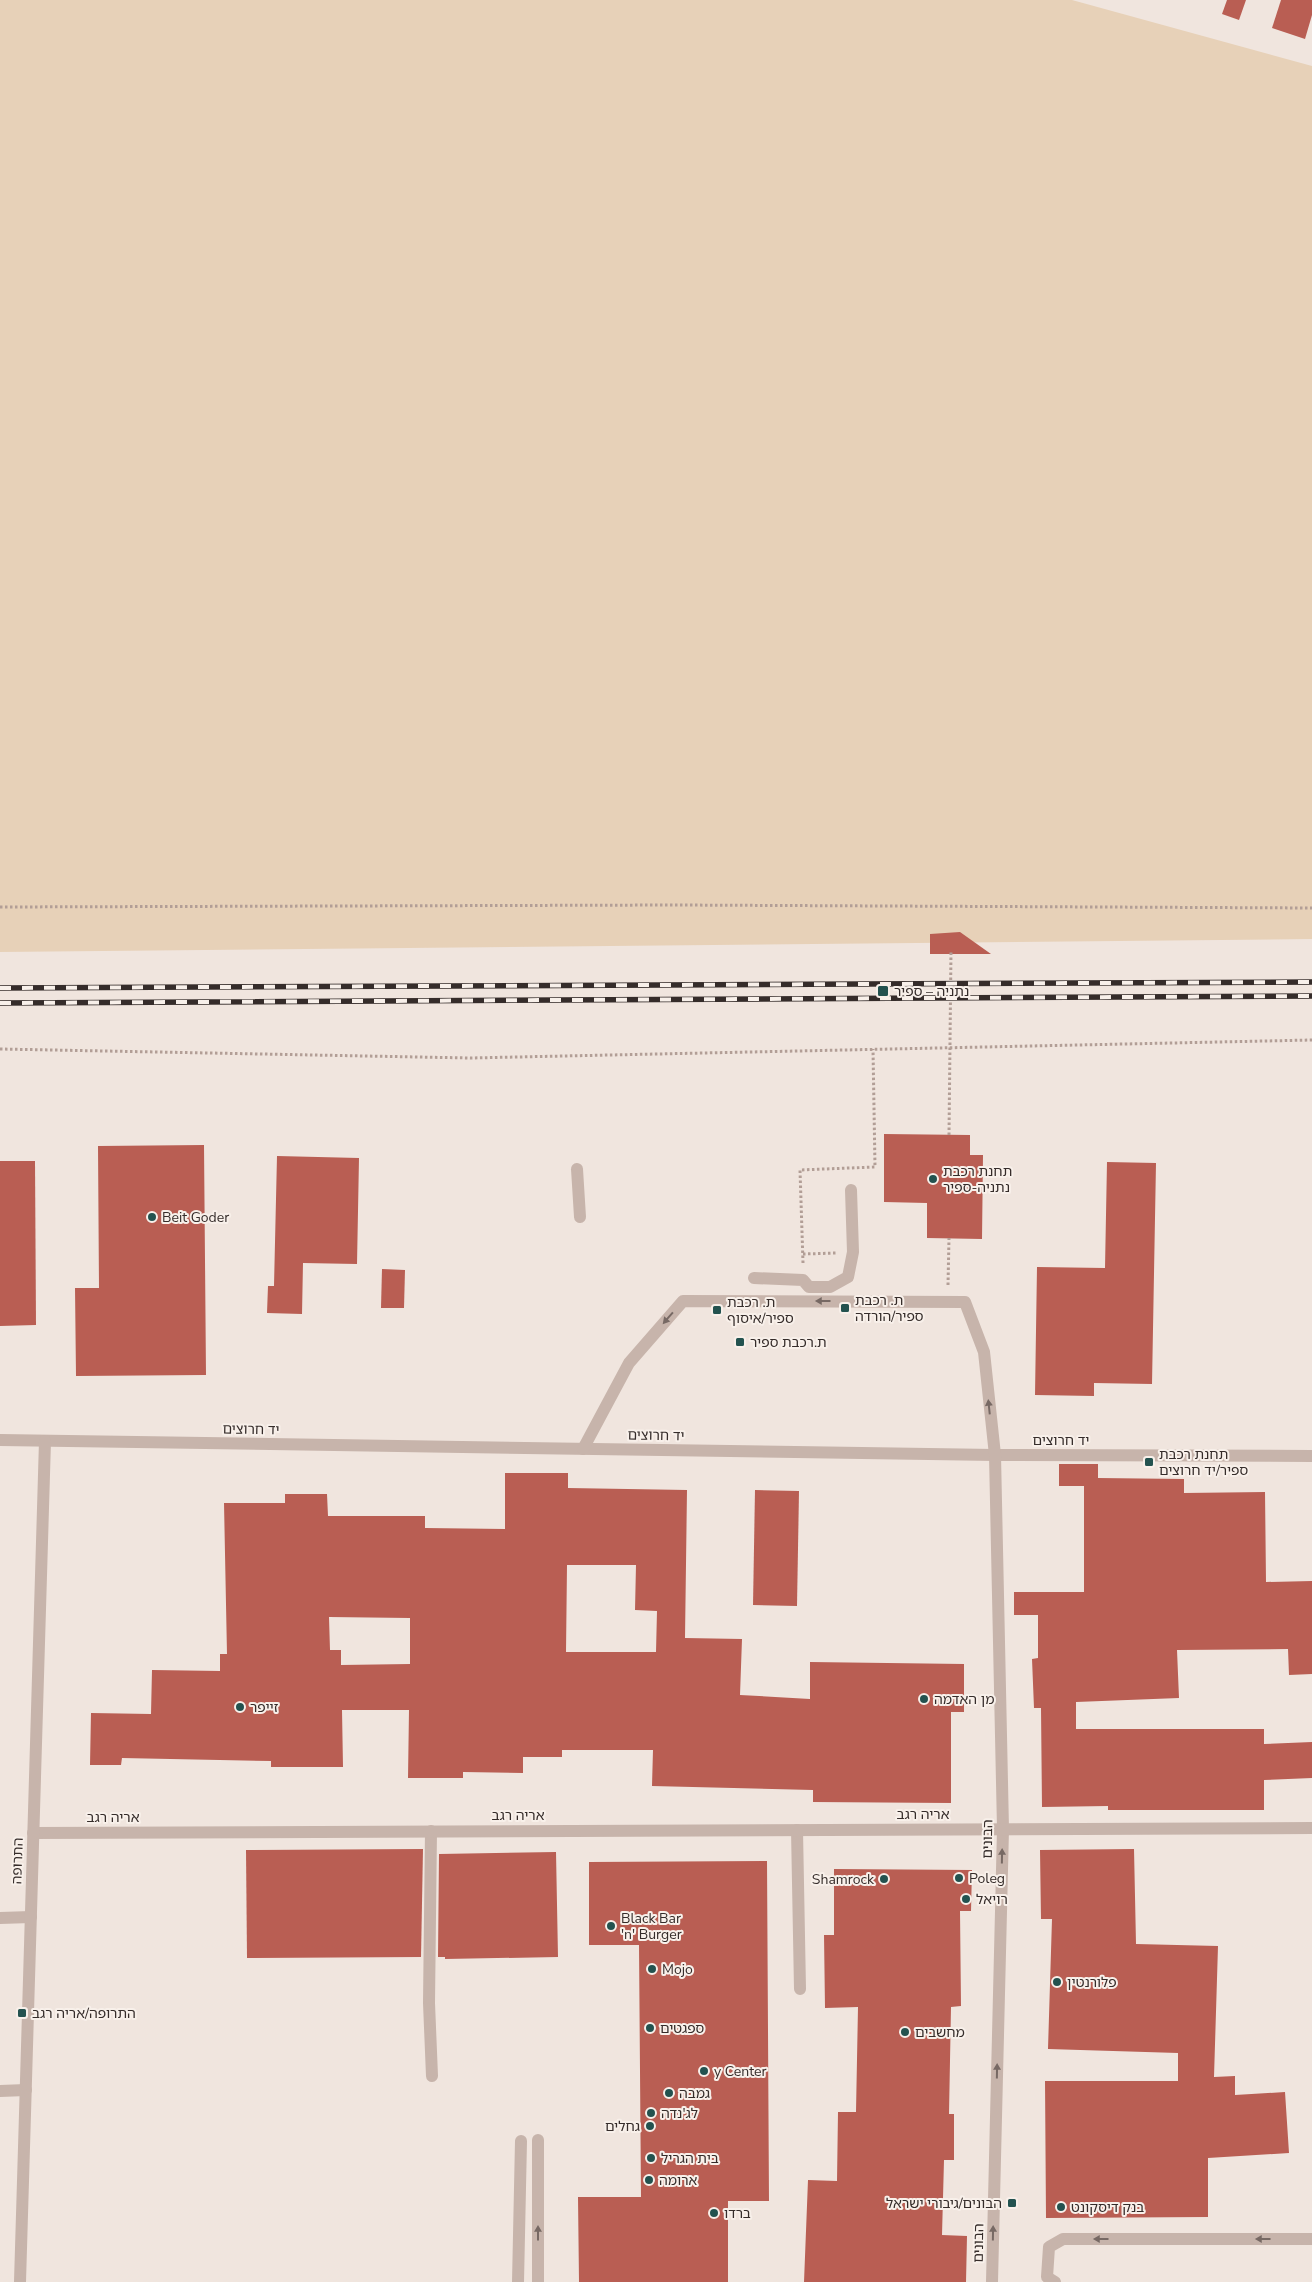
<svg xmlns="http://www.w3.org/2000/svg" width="1312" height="2282" viewBox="0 0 1312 2282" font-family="'Nunito Sans','Noto Sans Hebrew',sans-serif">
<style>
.sand{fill:#e7d1b8}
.building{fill:#b95e53;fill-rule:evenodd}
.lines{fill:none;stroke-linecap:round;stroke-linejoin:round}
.path{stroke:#b29e96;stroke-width:3;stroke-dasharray:2.5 2.5;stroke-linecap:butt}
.minor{stroke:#c7b4ab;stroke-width:12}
.rail-casing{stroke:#352c2a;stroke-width:5.5}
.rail{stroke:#f8f0ea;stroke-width:4;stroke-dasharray:11;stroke-linecap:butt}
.oneway{fill:#776964}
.poi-dot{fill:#23524f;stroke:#f8f0ea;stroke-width:2}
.labels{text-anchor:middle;stroke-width:4;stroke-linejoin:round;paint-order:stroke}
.poi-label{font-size:14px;fill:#352c2a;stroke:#f8f0ea;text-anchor:start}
.street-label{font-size:14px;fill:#352c2a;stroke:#f8f0ea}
</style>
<rect width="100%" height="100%" fill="#f0e5de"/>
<!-- sand -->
<polygon class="sand" points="0,0 1072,0 1312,66 1312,939 0,952"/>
<!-- building -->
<g class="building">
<polygon points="1227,0 1246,0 1239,20 1222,14"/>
<polygon points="1281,0 1312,0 1312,15 1305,39 1272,28"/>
<polygon points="960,932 991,954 930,954 930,934"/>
<polygon points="884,1134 970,1135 970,1155 983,1155 982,1239 927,1238 927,1203 884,1202"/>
<polygon points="204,1145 206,1375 76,1376 75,1288 99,1288 98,1146"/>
<polygon points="277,1156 359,1158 357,1264 303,1263 302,1314 267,1313 268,1286 274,1286"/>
<polygon points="0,1161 35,1161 36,1325 0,1326"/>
<polygon points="1107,1162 1156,1163 1152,1384 1094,1383 1094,1396 1035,1395 1037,1267 1105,1268"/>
<polygon points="382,1269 405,1270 404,1308 381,1308"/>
<polygon points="1059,1464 1098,1464 1098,1478 1184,1479 1184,1493 1265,1492 1266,1582 1312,1581 1312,1674 1289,1675 1288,1649 1177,1650 1179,1698 1076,1702 1076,1729 1264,1729 1264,1744 1312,1742 1312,1778 1264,1780 1264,1810 1108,1810 1108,1806 1042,1807 1041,1708 1034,1708 1032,1659 1038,1658 1038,1615 1014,1615 1014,1592 1084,1592 1084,1486 1059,1486"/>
<path d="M 505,1473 L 568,1473 L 568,1488 L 687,1490 L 685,1638 L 742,1639 L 740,1695 L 810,1699 L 810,1662 L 964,1664 L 964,1712 L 951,1712 L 951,1803 L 813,1802 L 813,1790 L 652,1786 L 653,1750 L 562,1750 L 562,1757 L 523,1757 L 523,1773 L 463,1772 L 463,1778 L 408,1778 L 409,1710 L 342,1710 L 343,1767 L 271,1767 L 271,1761 L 122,1758 L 121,1765 L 90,1765 L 91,1713 L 151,1714 L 152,1670 L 220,1671 L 220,1654 L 227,1654 L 224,1503 L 285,1503 L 285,1494 L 327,1494 L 328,1516 L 425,1516 L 425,1528 L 505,1529 ZM 567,1565 L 636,1565 L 635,1610 L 657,1611 L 656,1652 L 566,1652 ZM 329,1617 L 410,1618 L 410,1664 L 341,1665 L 341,1650 L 330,1650 Z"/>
<polygon points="755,1490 799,1491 797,1606 753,1605"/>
<polygon points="423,1849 421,1957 247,1958 246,1850"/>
<polygon points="1134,1849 1136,1944 1218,1946 1214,2077 1235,2076 1235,2095 1285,2092 1289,2153 1208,2158 1208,2217 1046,2218 1045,2081 1178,2081 1178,2053 1048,2049 1052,1919 1041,1919 1040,1850"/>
<polygon points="556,1852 558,1957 445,1959 445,1957 438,1957 439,1854"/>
<polygon points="767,1861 769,2201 728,2201 728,2282 579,2282 578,2197 641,2197 639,1945 589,1945 589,1862"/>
<polygon points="834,1869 972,1870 971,1911 960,1911 961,2006 951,2007 949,2114 954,2114 954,2160 944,2160 942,2235 967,2236 966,2282 804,2282 808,2180 837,2181 838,2112 856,2112 858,2007 825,2008 824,1935 834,1935"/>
</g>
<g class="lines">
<!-- path -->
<g class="path">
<polyline points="0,907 675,905 1312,908"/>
<polyline points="0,1049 470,1058 1312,1040"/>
<polyline points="949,1135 951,950"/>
<polyline points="803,1254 837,1253"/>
<polyline points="803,1263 800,1170 875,1167 873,1049"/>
<polyline points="948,1285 949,1238"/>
</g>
<!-- minor -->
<g class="minor">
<polyline points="577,1169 580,1217"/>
<polyline points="754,1278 803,1280 809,1287 830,1287 848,1277 853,1252 851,1190"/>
<polyline points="0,1440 995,1455 1312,1456"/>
<polyline points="583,1449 629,1363 683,1301 965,1302 984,1352 995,1455 1003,1829 992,2282"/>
<polyline points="797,1830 800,1989"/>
<polyline points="431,1831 429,2003 432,2076"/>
<polyline points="33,1833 1312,1828"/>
<polyline points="0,1918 31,1917"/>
<polyline points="0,2091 26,2090"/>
<polyline points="538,2140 538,2282"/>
<polyline points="20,2282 45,1441"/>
<polyline points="518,2282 521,2141"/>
<polyline points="1055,2282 1047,2277 1049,2247 1063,2239 1312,2239"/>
</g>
<defs>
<g id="rail">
<polyline points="0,988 1312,982"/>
<polyline points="0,1003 1312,996"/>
</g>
</defs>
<!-- rail casing -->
<use href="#rail" class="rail-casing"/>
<!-- rail -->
<use href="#rail" class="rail"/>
</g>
<!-- one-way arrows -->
<defs><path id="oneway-solid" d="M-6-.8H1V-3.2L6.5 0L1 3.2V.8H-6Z" transform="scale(1.25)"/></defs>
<g class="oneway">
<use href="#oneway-solid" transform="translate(823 1301) rotate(180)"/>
<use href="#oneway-solid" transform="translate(668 1318) rotate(131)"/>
<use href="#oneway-solid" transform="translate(989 1407) rotate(-96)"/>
<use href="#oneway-solid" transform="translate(1002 1856) rotate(-89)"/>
<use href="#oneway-solid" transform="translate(997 2071) rotate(-89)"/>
<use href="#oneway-solid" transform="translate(538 2233) rotate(-90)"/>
<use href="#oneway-solid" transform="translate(993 2233) rotate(-89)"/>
<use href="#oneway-solid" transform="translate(1101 2239) rotate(180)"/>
<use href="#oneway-solid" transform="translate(1263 2239) rotate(180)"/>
</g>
<!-- markers -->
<g class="poi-dot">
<rect x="877" y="985" width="12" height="12" rx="2.5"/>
<circle cx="933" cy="1179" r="5"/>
<circle cx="152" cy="1217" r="5"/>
<rect x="840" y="1303" width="10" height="10" rx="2.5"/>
<rect x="712" y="1305" width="10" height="10" rx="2.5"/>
<rect x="735" y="1337" width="10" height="10" rx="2.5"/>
<rect x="1144" y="1457" width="10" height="10" rx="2.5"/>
<circle cx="924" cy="1699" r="5"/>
<circle cx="240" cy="1707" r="5"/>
<circle cx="959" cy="1878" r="5"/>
<circle cx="884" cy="1879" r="5"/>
<circle cx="966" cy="1899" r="5"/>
<circle cx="611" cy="1926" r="5"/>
<circle cx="652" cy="1969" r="5"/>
<circle cx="1057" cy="1982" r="5"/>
<rect x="17" y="2008" width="10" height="10" rx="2.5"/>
<circle cx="650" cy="2028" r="5"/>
<circle cx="905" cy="2032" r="5"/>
<circle cx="704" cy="2071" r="5"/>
<circle cx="669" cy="2093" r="5"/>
<circle cx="651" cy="2113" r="5"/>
<circle cx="650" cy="2126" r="5"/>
<circle cx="651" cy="2158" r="5"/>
<circle cx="649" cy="2180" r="5"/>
<rect x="1007" y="2198" width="10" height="10" rx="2.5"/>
<circle cx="1061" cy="2207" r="5"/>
<circle cx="714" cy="2213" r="5"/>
</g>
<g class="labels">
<!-- poi labels -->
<g class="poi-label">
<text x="894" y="996">נתניה – ספיר</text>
<text x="943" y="1176">תחנת רכבת<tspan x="943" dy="16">נתניה-ספיר</tspan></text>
<text x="162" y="1222">Beit Goder</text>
<text x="855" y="1305">ת. רכבת<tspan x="855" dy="16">ספיר/הורדה</tspan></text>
<text x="727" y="1307">ת. רכבת<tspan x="727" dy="16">ספיר/איסוף</tspan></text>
<text x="750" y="1347">ת.רכבת ספיר</text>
<text x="1159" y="1459">תחנת רכבת<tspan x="1159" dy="16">ספיר/יד חרוצים</tspan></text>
<text x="934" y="1704">מן האדמה</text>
<text x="250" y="1712">זייפר</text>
<text x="969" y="1883">Poleg</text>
<text x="874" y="1884" text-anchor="end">Shamrock</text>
<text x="976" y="1904">רויאל</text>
<text x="621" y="1923">Black Bar<tspan x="621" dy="16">'n' Burger</tspan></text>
<text x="662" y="1974">Mojo</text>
<text x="1067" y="1987">פלורנטין</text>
<text x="32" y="2018">התרופה/אריה רגב</text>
<text x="660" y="2033">ספגטים</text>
<text x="915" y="2037">מחשבים</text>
<text x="714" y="2076">y Center</text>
<text x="679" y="2098">גמבה</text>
<text x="661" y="2118">לג'נדה</text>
<text x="640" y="2131" text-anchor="end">גחלים</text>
<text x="661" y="2163">בית הגריל</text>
<text x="659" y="2185">ארומה</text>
<text x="1002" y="2208" text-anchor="end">הבונים/גיבורי ישראל</text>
<text x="1071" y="2212">בנק דיסקונט</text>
<text x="724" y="2218">ברדו</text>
</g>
<!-- street labels -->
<g class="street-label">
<text transform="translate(251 1429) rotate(1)" y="5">יד חרוצים</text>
<text transform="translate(656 1435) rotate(1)" y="5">יד חרוצים</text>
<text x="1061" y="1445">יד חרוצים</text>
<text x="923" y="1819">אריה רגב</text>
<text x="518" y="1820">אריה רגב</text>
<text x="113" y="1822">אריה רגב</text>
<text transform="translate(987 1839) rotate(-89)" y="5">הבונים</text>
<text transform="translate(17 1861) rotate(-88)" y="5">התרופה</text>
<text transform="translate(978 2243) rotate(-89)" y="5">הבונים</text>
</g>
</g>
</svg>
